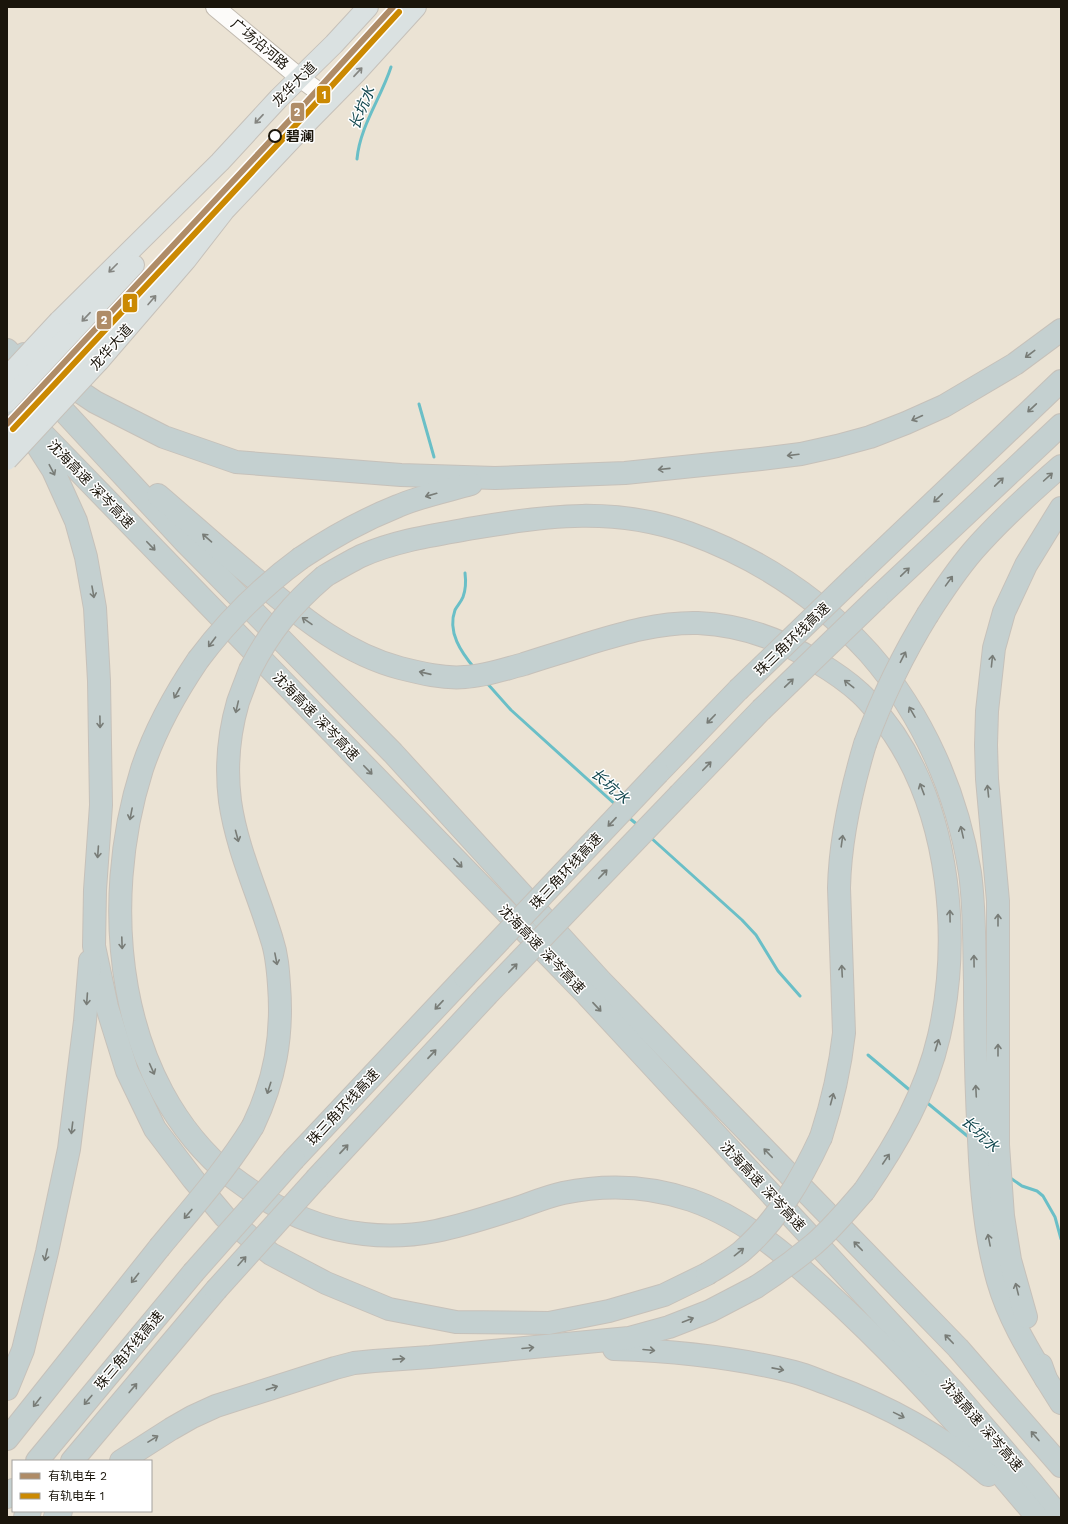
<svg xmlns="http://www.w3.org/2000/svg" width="1068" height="1524" viewBox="0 0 1068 1524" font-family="'Work Sans','Noto Sans SC',sans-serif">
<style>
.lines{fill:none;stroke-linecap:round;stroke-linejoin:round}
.stream{stroke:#6abfc7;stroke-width:3}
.secondary-casing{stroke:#c2bbb0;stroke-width:20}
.primary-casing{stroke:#c6c1ba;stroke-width:22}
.highway-casing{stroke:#c6c1ba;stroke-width:24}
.secondary{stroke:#fcfbf9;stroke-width:18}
.primary{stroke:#dae1e1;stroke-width:20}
.highway{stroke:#c4d0d0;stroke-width:22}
.primary-bridge-casing{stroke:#c6c1ba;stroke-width:22;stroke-linecap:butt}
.highway-bridge-casing{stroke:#c6c1ba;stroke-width:24;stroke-linecap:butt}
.primary-bridge{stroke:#dae1e1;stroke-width:20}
.highway-bridge{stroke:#c4d0d0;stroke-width:22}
.tram-1-casing{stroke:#fff;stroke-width:9}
.tram-2-casing{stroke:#fff;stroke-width:9}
.tram-1{stroke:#af8c67;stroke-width:6}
.tram-2{stroke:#cb8902;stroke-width:6}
.oneway{stroke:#848581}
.oneway2{stroke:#787c77}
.stop-dot{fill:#fff;stroke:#1a150b;stroke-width:2}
.labels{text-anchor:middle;stroke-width:3;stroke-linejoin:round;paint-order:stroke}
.street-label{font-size:14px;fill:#1a150b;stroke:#fff}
.stop-label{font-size:14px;font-weight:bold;fill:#1a150b;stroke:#fff;text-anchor:start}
.water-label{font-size:15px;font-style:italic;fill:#10464d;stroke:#fff}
.line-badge{stroke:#fff;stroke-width:1.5}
.badge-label{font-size:11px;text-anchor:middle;font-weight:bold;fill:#fff}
</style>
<rect width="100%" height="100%" fill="#ebe3d4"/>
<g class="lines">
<!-- stream -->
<g class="stream">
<path d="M 357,159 C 360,126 381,98 391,67"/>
<polyline points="419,404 434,457"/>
<path d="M 465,573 C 466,581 466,589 463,597 C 461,602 457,606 455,610 C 447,632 461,652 475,669"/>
<polyline points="486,682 511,710 617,806"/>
<polyline points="628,817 639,826"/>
<polyline points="650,837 742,920 756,935 778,971 800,996"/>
<polyline points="868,1055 912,1092"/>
<polyline points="925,1101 971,1139"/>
<polyline points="1009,1177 1022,1186 1037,1191 1043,1196 1055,1217 1061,1239"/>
</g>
<defs>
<polyline id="secondary" points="215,7 300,78 330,100"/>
<g id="primary">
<polyline points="59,321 220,162 279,98 334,44 368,7"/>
<polyline points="71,333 134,265"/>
<polyline points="88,350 160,271"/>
<polyline points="99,361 186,260 224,211 307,123 356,73 416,7"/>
</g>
<g id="highway">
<polyline points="7,350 185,542 393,753 600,980 958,1348 1061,1466"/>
<polyline points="24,354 95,402 164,437 236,462 401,475 495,478 625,473 761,459 801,454 837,446 870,437 906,423 944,406 1015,364 1061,330"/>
<polyline points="7,397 587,995 955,1393 1033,1484 1060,1517"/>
<polyline points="30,434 53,470 76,521 86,557 95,608 99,681 101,805 95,890 94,946 107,1007 127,1071 155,1129 193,1179 225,1217 271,1254 326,1283 389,1309 456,1322 549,1323 609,1311 664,1295 707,1274"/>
<path d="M 158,495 C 193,525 228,557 264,586 C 305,620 347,654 400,668 C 420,673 444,679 465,677 C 485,676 505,669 524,664 C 545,657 566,651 587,644 C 623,633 660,622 698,623 C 740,625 781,639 817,662 C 832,671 847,681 860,693 C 873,705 884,720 894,734 C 950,818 961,939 939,1036 C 926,1093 897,1143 864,1191"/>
<path d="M 301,558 C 332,537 363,520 398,506 C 421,496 447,491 471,484"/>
<path d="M 325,576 C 337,569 349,562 361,556 C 397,540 436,535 474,528 C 549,515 616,507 689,533 C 758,558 819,598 869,653 C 923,715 957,792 970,873 C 975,909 974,946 975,982 C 975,1035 976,1087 979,1139 C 981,1187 985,1235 998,1281 C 1008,1316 1027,1348 1046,1379"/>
<polyline points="855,577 1061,381"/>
<polyline points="877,598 1061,425"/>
<path d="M 928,614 C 942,592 956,571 973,551 C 1000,520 1030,493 1061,466"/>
<path d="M 198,660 C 175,694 155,730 142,769 C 99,904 115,1083 232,1177 C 270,1206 315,1229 364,1234 C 421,1241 466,1224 520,1207 C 534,1202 549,1196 563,1193 C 606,1184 650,1186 691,1200 C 752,1221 799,1266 846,1310 C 914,1374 977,1445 1037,1517"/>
<path d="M 250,670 C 246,681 242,691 238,702 C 229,733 226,769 230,801 C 237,850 258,893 272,940 C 277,955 278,970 279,985 C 283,1036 275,1080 253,1126"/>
<polyline points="658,773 738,690"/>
<polyline points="680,794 761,710"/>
<path d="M 821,1137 C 832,1103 840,1069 844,1033 L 839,888 C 840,839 851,791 865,744"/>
<polyline points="294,1159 465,977"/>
<polyline points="317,1178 486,996"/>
<polyline points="1026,1317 1010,1260 1003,1216 998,1145 998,901 987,779 986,745 987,711 994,648 1004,612 1026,565 1061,508"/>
<path d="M 614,1349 C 674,1351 735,1357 794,1372 C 806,1375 817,1380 828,1384 C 886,1405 941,1435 988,1475"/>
<polyline points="1041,1365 1046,1379 1061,1403"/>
<polyline points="7,1389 23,1350 47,1252 69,1149 85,1021 90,961"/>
<polyline points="7,1439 159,1248"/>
<polyline points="37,1461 193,1273"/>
<polyline points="72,1461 216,1290"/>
<polyline points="121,1461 171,1429 192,1417 216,1406 335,1368 354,1363 374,1361 430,1357 629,1338 669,1327 710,1311 756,1287"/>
<polyline points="7,1497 13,1490"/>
<polyline points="25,1517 30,1511"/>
<polyline points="55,1517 61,1511"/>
</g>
</defs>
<!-- secondary casing -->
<use href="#secondary" class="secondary-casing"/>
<!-- primary casing -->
<use href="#primary" class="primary-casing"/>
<!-- highway casing -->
<use href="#highway" class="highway-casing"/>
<!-- secondary -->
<use href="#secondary" class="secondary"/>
<!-- primary -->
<use href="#primary" class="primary"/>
<!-- highway -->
<use href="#highway" class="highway"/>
<defs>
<g id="primary-bridge">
<polyline points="7,377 59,321"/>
<polyline points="7,402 71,333"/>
<polyline points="7,436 88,350"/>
<polyline points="7,460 99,361"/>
</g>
<g id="highway-bridge">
<path d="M 198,660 C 228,620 260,588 301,558"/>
<path d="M 250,670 C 270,631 292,604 325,576"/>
<polyline points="738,690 855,577"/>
<polyline points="761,710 877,598"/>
<path d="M 865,744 C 882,698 902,656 928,614"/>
<polyline points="465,977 658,773"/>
<polyline points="486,996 680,794"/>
<path d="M 159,1248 C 192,1208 226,1170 253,1126"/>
<polyline points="193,1273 294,1159"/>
<path d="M 707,1274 C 718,1267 731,1260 741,1252 C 777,1221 801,1180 821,1137"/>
<path d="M 756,1287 C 776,1274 795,1260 813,1245 C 832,1229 848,1209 864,1191"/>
<polyline points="216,1290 317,1178"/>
</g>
</defs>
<!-- primary-bridge casing -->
<use href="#primary-bridge" class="primary-bridge-casing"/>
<!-- highway-bridge casing -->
<use href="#highway-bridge" class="highway-bridge-casing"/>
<!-- primary-bridge -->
<use href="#primary-bridge" class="primary-bridge"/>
<!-- highway-bridge -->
<use href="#highway-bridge" class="highway-bridge"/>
<defs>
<polyline id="tram-1" points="7,424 301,108 393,7"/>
<polyline id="tram-2" points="13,429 307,113 399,12"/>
</defs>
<!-- tram-1 casing -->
<use href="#tram-1" class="tram-1-casing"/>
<!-- tram-2 casing -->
<use href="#tram-2" class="tram-2-casing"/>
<!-- tram-1 -->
<use href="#tram-1" class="tram-1"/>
<!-- tram-2 -->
<use href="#tram-2" class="tram-2"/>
</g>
<!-- one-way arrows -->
<defs><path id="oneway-shaft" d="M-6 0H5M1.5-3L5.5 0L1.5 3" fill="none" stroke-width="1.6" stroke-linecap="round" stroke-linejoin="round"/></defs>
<g class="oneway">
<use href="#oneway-shaft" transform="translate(358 72) rotate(-47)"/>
<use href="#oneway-shaft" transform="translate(259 119) rotate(133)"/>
<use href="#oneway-shaft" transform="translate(113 268) rotate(135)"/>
<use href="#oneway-shaft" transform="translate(152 300) rotate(-49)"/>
<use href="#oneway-shaft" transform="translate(86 317) rotate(133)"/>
</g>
<g class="oneway2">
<use href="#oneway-shaft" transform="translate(1030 354) rotate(143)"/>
<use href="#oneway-shaft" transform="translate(1032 408) rotate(137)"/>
<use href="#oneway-shaft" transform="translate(917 418) rotate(155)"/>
<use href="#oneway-shaft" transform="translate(793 455) rotate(173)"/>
<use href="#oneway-shaft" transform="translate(664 469) rotate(174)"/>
<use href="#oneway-shaft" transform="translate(52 470) rotate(62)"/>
<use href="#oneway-shaft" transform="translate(1048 477) rotate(-42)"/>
<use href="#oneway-shaft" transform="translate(999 482) rotate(-44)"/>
<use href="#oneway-shaft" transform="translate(431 495) rotate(164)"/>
<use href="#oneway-shaft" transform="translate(938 498) rotate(136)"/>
<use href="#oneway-shaft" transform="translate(207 538) rotate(-139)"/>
<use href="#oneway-shaft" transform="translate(151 546) rotate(46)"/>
<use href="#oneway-shaft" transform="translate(905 572) rotate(-44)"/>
<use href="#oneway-shaft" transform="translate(949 581) rotate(-54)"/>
<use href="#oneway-shaft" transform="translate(93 592) rotate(80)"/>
<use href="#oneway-shaft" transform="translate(307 621) rotate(-145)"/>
<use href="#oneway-shaft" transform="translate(212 642) rotate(127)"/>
<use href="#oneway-shaft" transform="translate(903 657) rotate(-63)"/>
<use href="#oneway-shaft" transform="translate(992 661) rotate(-84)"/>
<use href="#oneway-shaft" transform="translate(425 673) rotate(-167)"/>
<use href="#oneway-shaft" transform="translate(789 683) rotate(-44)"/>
<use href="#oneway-shaft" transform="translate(849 684) rotate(-142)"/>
<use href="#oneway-shaft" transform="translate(177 693) rotate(119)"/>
<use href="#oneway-shaft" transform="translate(237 707) rotate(103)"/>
<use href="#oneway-shaft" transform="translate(912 712) rotate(-120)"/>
<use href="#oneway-shaft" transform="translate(711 719) rotate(134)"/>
<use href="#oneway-shaft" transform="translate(100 722) rotate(89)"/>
<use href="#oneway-shaft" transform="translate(707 766) rotate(-46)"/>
<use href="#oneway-shaft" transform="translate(368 770) rotate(46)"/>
<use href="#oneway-shaft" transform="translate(922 789) rotate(-111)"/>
<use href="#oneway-shaft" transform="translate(988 791) rotate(-96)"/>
<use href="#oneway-shaft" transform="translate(131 814) rotate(101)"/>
<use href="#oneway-shaft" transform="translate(612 822) rotate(133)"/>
<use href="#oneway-shaft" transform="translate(962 832) rotate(-103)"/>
<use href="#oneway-shaft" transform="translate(237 836) rotate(75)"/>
<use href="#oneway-shaft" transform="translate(842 841) rotate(-82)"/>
<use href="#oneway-shaft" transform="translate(98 852) rotate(94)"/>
<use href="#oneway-shaft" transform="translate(458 863) rotate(46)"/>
<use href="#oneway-shaft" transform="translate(603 874) rotate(-46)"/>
<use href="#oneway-shaft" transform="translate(950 916) rotate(-91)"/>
<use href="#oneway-shaft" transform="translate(998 920) rotate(-90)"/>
<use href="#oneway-shaft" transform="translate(122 943) rotate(88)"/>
<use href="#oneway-shaft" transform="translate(276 959) rotate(79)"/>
<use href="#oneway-shaft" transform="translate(974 961) rotate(-91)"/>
<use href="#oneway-shaft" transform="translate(513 968) rotate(-46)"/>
<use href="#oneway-shaft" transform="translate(842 971) rotate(-93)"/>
<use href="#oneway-shaft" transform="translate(87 999) rotate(94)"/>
<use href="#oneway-shaft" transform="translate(439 1005) rotate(133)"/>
<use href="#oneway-shaft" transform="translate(597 1007) rotate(47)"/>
<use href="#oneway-shaft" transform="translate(937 1045) rotate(-73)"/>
<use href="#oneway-shaft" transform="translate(998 1050) rotate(-90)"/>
<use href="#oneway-shaft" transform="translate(432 1054) rotate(-47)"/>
<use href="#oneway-shaft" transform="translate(152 1069) rotate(66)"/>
<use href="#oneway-shaft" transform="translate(269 1088) rotate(108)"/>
<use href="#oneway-shaft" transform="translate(976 1091) rotate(-93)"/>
<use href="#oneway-shaft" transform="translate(832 1099) rotate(-75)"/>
<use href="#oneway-shaft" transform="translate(72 1128) rotate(97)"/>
<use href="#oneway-shaft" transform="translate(344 1149) rotate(-47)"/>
<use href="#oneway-shaft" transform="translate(768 1153) rotate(-134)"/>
<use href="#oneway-shaft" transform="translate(886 1159) rotate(-56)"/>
<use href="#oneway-shaft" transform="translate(188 1214) rotate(130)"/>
<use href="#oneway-shaft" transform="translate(989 1240) rotate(-101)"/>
<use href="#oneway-shaft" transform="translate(858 1246) rotate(-134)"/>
<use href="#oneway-shaft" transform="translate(739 1252) rotate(-39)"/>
<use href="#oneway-shaft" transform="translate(46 1255) rotate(103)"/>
<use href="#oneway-shaft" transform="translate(242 1261) rotate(-48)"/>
<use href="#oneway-shaft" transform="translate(135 1278) rotate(128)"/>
<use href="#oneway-shaft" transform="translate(1017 1289) rotate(-104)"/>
<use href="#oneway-shaft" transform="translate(688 1320) rotate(-21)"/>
<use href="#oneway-shaft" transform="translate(949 1339) rotate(-134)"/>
<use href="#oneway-shaft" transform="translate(528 1348) rotate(-5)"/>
<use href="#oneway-shaft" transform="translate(649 1350) rotate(5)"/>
<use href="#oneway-shaft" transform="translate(399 1359) rotate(-4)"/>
<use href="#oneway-shaft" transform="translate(778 1369) rotate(11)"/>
<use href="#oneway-shaft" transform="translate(133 1388) rotate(-50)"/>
<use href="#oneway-shaft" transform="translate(272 1388) rotate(-18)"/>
<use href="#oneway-shaft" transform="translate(88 1400) rotate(130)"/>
<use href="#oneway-shaft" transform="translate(37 1402) rotate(128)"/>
<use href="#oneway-shaft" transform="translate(899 1415) rotate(26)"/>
<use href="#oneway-shaft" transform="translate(1035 1436) rotate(-131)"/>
<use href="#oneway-shaft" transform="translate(153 1439) rotate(-32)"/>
</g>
<!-- markers -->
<circle class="stop-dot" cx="275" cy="136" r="6"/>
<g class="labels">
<!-- street labels -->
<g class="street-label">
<text transform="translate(260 44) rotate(40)" y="5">广场沿河路</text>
<text transform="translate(294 84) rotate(-45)" y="5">龙华大道</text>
<text transform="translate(111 347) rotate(-48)" y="5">龙华大道</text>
<text transform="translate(91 484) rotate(46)" y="5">沈海高速 深岑高速</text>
<text transform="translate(792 639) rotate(-44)" y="5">珠三角环线高速</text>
<text transform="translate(316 716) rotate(46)" y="5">沈海高速 深岑高速</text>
<text transform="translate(566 871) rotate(-47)" y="5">珠三角环线高速</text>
<text transform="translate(542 949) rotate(46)" y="5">沈海高速 深岑高速</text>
<text transform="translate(343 1107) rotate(-47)" y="5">珠三角环线高速</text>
<text transform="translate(763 1186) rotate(47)" y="5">沈海高速 深岑高速</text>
<text transform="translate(129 1350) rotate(-50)" y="5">珠三角环线高速</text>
<text transform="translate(982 1425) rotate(49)" y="5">沈海高速 深岑高速</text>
</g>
<!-- stop labels -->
<g class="stop-label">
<text x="286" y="141">碧澜</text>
</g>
<!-- water labels -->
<g class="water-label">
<text transform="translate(362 108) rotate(-68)" y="5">长坑水</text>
<text transform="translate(610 786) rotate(42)" y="5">长坑水</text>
<text transform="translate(980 1134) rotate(43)" y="5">长坑水</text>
</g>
</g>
<g class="line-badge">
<rect x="316" y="85" width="15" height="19" rx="4" fill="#cb8902"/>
<rect x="290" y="102" width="15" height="20" rx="4" fill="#af8c67"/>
<rect x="122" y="293" width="16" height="20" rx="4" fill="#cb8902"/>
<rect x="96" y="310" width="16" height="20" rx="4" fill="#af8c67"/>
</g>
<g class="badge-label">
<text x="324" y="99">1</text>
<text x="297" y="116">2</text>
<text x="130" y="307">1</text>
<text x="104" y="324">2</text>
</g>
<!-- border -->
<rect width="1068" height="1524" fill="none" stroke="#1a150b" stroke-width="16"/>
<!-- legend -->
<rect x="12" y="1460" width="140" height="52" fill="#ffffff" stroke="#a3a19d"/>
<rect x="20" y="1473" width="20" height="6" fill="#af8c67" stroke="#a3a19d"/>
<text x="48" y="1480" font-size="12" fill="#1a150b">有轨电车 2</text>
<rect x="20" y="1493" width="20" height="6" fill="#cb8902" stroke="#a3a19d"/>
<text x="48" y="1500" font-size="12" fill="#1a150b">有轨电车 1</text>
</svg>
